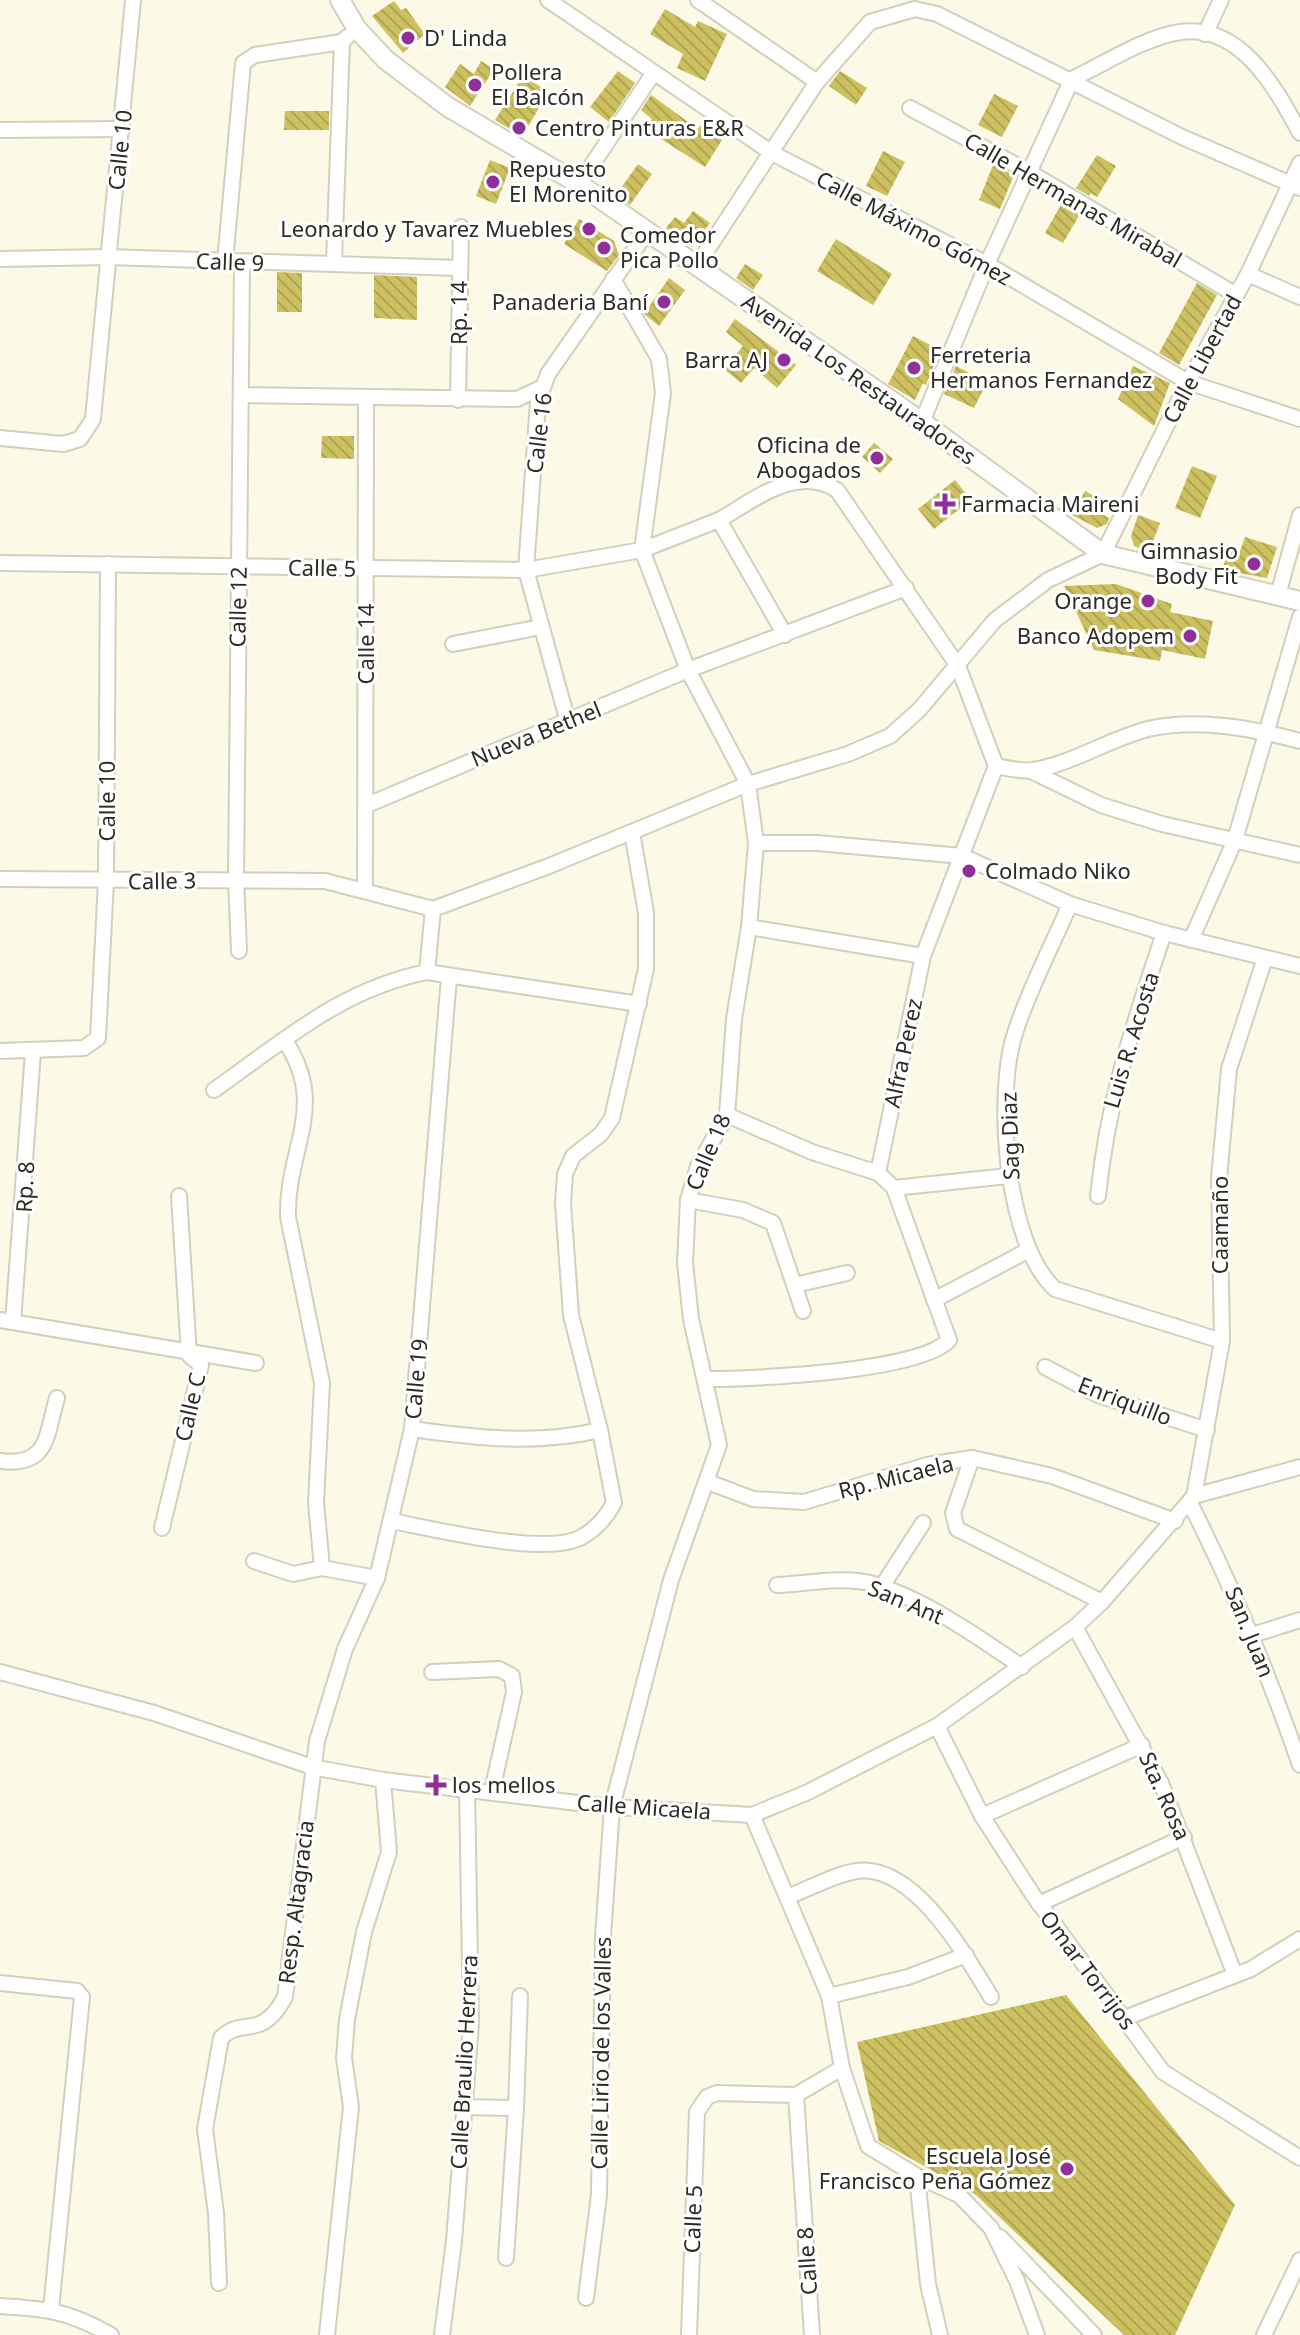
<svg xmlns="http://www.w3.org/2000/svg" width="1300" height="2335" viewBox="0 0 1300 2335" font-family="'Noto Sans',sans-serif">
<style>
.building{fill:url(#building-back-hatch)}
.lines{fill:none;stroke-linecap:round;stroke-linejoin:round}
.minor-casing{stroke:#d2d0bd;stroke-width:18}
.tertiary-casing{stroke:#d2d0bd;stroke-width:22}
.minor{stroke:#fff;stroke-width:14}
.tertiary{stroke:#fff;stroke-width:18}
.poi-dot{fill:#912f96;stroke:#fff;stroke-width:3}
.labels{text-anchor:middle;stroke-width:6;stroke-linejoin:round;paint-order:stroke}
.poi-label{font-size:22px;fill:#2c2b24;stroke:#fff;text-anchor:start}
.street-label{font-size:22px;fill:#2c2b24;stroke:#fff}
</style>
<defs>
<pattern id="building-back-hatch" width="6" height="6" patternUnits="userSpaceOnUse" patternTransform="scale(2)"><rect width="6" height="6" fill="#cdc061"/><path d="M-1 5l2 2M0 0l6 6M5-1l2 2" fill="none" stroke="#b0a554"/></pattern>
</defs>
<rect width="100%" height="100%" fill="#fcfae6"/>
<!-- building -->
<g class="building">
<polygon points="394,1 401,10 406,8 425,34 403,53 372,16"/>
<polygon points="665,9 695,27 698,21 727,34 705,81 677,68 683,54 650,34"/>
<polygon points="481,61 494,69 470,106 445,87 460,64 474,74"/>
<polygon points="618,71 635,83 609,122 590,107"/>
<polygon points="840,71 867,88 856,105 829,86"/>
<polygon points="523,76 549,92 522,136 495,120"/>
<polygon points="994,94 1018,106 1002,137 978,125"/>
<polygon points="651,95 698,129 700,126 722,140 705,167 650,132 654,128 649,124 652,119 641,110"/>
<polygon points="285,111 329,111 329,130 284,130"/>
<polygon points="883,151 905,162 887,196 866,186"/>
<polygon points="1097,155 1116,166 1097,197 1091,193 1089,196 1076,188"/>
<polygon points="490,160 510,168 496,204 476,196"/>
<polygon points="638,164 652,174 630,205 616,195"/>
<polygon points="993,165 1014,175 1000,209 979,200"/>
<polygon points="1062,203 1080,214 1063,243 1045,233"/>
<polygon points="693,211 710,223 692,247 666,228 675,217 684,223"/>
<polygon points="579,219 614,241 619,255 607,271 564,244"/>
<polygon points="836,239 892,274 873,305 817,271"/>
<polygon points="745,264 763,275 753,290 736,278"/>
<polygon points="277,272 302,273 302,312 277,312"/>
<polygon points="374,275 417,277 417,320 374,318"/>
<polygon points="669,278 685,290 659,326 644,314"/>
<polygon points="1197,283 1217,295 1179,365 1159,353"/>
<polygon points="735,319 796,365 777,388 754,368 741,383 724,369 743,346 726,332"/>
<polygon points="913,336 940,350 926,385 923,383 915,400 888,384"/>
<polygon points="956,366 987,382 974,408 944,394"/>
<polygon points="1133,366 1170,383 1154,426 1118,399"/>
<polygon points="322,436 354,436 354,459 321,458"/>
<polygon points="874,443 893,459 880,473 862,457"/>
<polygon points="1192,466 1217,476 1200,518 1175,508"/>
<polygon points="955,480 971,500 934,529 918,509"/>
<polygon points="1085,491 1100,499 1094,509 1109,518 1107,524 1097,528 1072,515"/>
<polygon points="1138,515 1160,523 1149,552 1134,546 1131,536"/>
<polygon points="1245,537 1277,547 1267,578 1222,570 1228,550 1239,554"/>
<polygon points="1116,584 1172,604 1170,612 1213,621 1205,659 1162,650 1160,661 1094,650 1064,586"/>
<polygon points="1066,1995 1235,2205 1175,2335 1124,2335 976,2195 879,2141 857,2042"/>
</g>
<g class="lines">
<defs>
<g id="minor">
<polyline points="548,0 772,153 987,264 1188,382 1300,419"/>
<polyline points="698,0 817,82"/>
<polyline points="1205,34 1221,0"/>
<path d="M 1072,79 C 1106,63 1143,38 1180,32 C 1241,23 1276,89 1300,133"/>
<polyline points="910,108 1031,173 1236,295"/>
<polyline points="0,130 123,129"/>
<polyline points="579,184 653,74"/>
<polyline points="0,259 107,257 459,268"/>
<polyline points="225,262 243,63 255,55 342,42"/>
<polyline points="334,262 342,42 347,37"/>
<polyline points="696,267 817,82 870,22 915,9 937,14 1182,137 1300,188"/>
<polyline points="1248,274 1300,297"/>
<polyline points="241,395 517,399 543,387"/>
<polyline points="458,400 461,227"/>
<polyline points="922,422 987,264 1072,79"/>
<polyline points="0,438 63,444 80,439 93,419 133,0"/>
<path d="M 719,520 C 754,500 797,464 837,490 L 958,666 L 996,766"/>
<polyline points="0,563 526,570 642,550 719,520 785,635"/>
<polyline points="1278,595 1300,515"/>
<polyline points="453,644 541,627"/>
<polyline points="568,722 526,570 538,402 548,374 647,232"/>
<path d="M 996,766 C 1007,768 1022,772 1033,770 C 1072,764 1109,739 1148,729 C 1198,718 1251,728 1300,741"/>
<polyline points="1031,771 1101,805 1162,824 1300,855"/>
<polyline points="367,805 688,670 906,588"/>
<polyline points="756,843 817,843 962,856 1070,904 1164,933 1300,966"/>
<polyline points="0,879 325,881 433,909 549,866 748,784 848,754 890,736 919,710 995,620 1048,580 1103,554 1188,382 1248,274 1300,163"/>
<polyline points="365,891 366,397"/>
<path d="M 1070,904 C 1052,946 1029,989 1015,1033 C 995,1095 1005,1243 1055,1289 L 1222,1341"/>
<polyline points="749,927 923,956"/>
<polyline points="1191,940 1235,840 1300,617"/>
<polyline points="239,951 236,880 242,264"/>
<polyline points="427,972 433,909"/>
<path d="M 285,1041 C 329,1107 286,1148 288,1217 L 322,1383 L 316,1503 L 322,1568"/>
<polyline points="0,1051 84,1048 98,1038 106,881 108,564"/>
<path d="M 214,1090 C 284,1041 341,989 427,972 L 639,1004"/>
<polyline points="878,1173 923,956 996,766"/>
<polyline points="894,1188 1008,1176"/>
<path d="M 1098,1196 C 1108,1098 1133,1026 1164,933"/>
<polyline points="688,1200 743,1210 773,1223 803,1311"/>
<polyline points="795,1285 847,1273"/>
<polyline points="934,1300 1027,1251"/>
<polyline points="0,1320 256,1363"/>
<polyline points="13,1322 33,1052"/>
<polyline points="1045,1367 1098,1395 1207,1430"/>
<path d="M 706,1379 C 752,1379 920,1372 949,1340 L 894,1188 L 878,1173 L 812,1152 L 727,1115"/>
<path d="M 412,1429 C 476,1438 537,1445 600,1430"/>
<polyline points="972,1458 953,1513 957,1529 1102,1602"/>
<path d="M 0,1461 C 49,1467 46,1435 57,1398"/>
<polyline points="708,1482 753,1499 804,1502 927,1465 972,1458 1052,1476 1175,1521"/>
<polyline points="1194,1496 1300,1467"/>
<path d="M 1190,1503 C 1233,1588 1269,1675 1300,1765"/>
<path d="M 391,1521 C 434,1529 543,1556 580,1538 C 595,1530 606,1518 614,1503 L 600,1430 L 571,1315 L 563,1203 L 565,1174 L 573,1156 L 601,1134 L 612,1118 L 646,969 L 646,913 L 632,832"/>
<polyline points="162,1528 201,1365 189,1355 179,1196"/>
<polyline points="254,1561 293,1574 322,1568 377,1578"/>
<path d="M 777,1585 C 806,1584 841,1576 870,1583 C 923,1598 977,1636 1022,1667"/>
<polyline points="881,1588 923,1523"/>
<polyline points="1075,1627 1161,1783 1235,1975"/>
<polyline points="1252,1635 1300,1620"/>
<polyline points="0,1672 154,1713 312,1767 383,1780 612,1807 752,1815 806,1793 937,1726 1075,1627 1102,1602 1194,1496 1222,1341 1219,1178 1229,1069 1265,958"/>
<polyline points="432,1672 499,1669 512,1676 514,1692 492,1791"/>
<polyline points="937,1726 982,1816 1033,1895 1163,2072 1300,2158"/>
<polyline points="752,1815 829,1996 842,2068 868,2146 917,2176 959,2195 991,2228 1017,2281 1037,2335"/>
<polyline points="982,1816 1142,1745"/>
<path d="M 787,1897 C 809,1889 835,1874 857,1871 C 914,1863 966,1956 991,1997"/>
<polyline points="1039,1904 1184,1837"/>
<polyline points="0,1983 77,1991 82,1997 51,2309"/>
<polyline points="829,1996 908,1977 966,1955"/>
<polyline points="1125,2018 1251,1969 1300,1939"/>
<polyline points="796,2095 842,2068"/>
<polyline points="464,2107 516,2108 520,1996"/>
<polyline points="917,2176 928,2284 940,2335"/>
<polyline points="1000,2237 1094,2335"/>
<polyline points="506,2258 516,2108"/>
<path d="M 219,2283 L 216,2213 L 205,2129 L 221,2038 C 242,2016 261,2042 285,1997 L 317,1741 L 345,1649 L 377,1578 L 412,1429 L 449,977"/>
<polyline points="586,2298 599,2195 603,1936 612,1807 671,1580 719,1445 691,1319 685,1263 688,1200 698,1166 727,1115 734,1019 749,927 756,843 748,784 688,670 642,550 663,393 659,359 613,279"/>
<path d="M 0,2306 C 49,2309 68,2311 111,2335"/>
<polyline points="327,2335 351,2107 344,2058 347,2019 364,1932 389,1852 383,1780"/>
<polyline points="442,2335 454,2241 471,2024 467,1788"/>
<polyline points="689,2335 697,2112 707,2097 717,2093 796,2095 812,2335"/>
<polyline points="1264,2335 1300,2260"/>
</g>
<polyline id="tertiary" points="340,0 357,29 386,60 448,107 579,184 922,422 1103,554 1300,601"/>
</defs>
<!-- minor casing -->
<use href="#minor" class="minor-casing"/>
<!-- tertiary casing -->
<use href="#tertiary" class="tertiary-casing"/>
<!-- minor -->
<use href="#minor" class="minor"/>
<!-- tertiary -->
<use href="#tertiary" class="tertiary"/>
</g>
<!-- markers -->
<g class="poi-dot">
<circle cx="408" cy="38" r="8"/>
<circle cx="475" cy="85" r="8"/>
<circle cx="519" cy="128" r="8"/>
<circle cx="493" cy="182" r="8"/>
<circle cx="589" cy="229" r="8"/>
<circle cx="604" cy="248" r="8"/>
<circle cx="664" cy="302" r="8"/>
<circle cx="784" cy="360" r="8"/>
<circle cx="914" cy="368" r="8"/>
<circle cx="877" cy="458" r="8"/>
<path d="M941 492h8v8h8v8h-8v8h-8v-8h-8v-8h8z"/>
<circle cx="1254" cy="564" r="8"/>
<circle cx="1148" cy="601" r="8"/>
<circle cx="1190" cy="636" r="8"/>
<circle cx="969" cy="871" r="8"/>
<path d="M432 1773h8v8h8v8h-8v8h-8v-8h-8v-8h8z"/>
<circle cx="1067" cy="2169" r="8"/>
</g>
<g class="labels">
<!-- poi labels -->
<g class="poi-label">
<text x="424" y="46">D' Linda</text>
<text x="491" y="80">Pollera<tspan x="491" dy="25">El Balcón</tspan></text>
<text x="535" y="136">Centro Pinturas E&amp;R</text>
<text x="509" y="177">Repuesto<tspan x="509" dy="25">El Morenito</tspan></text>
<text x="573" y="237" text-anchor="end">Leonardo y Tavarez Muebles</text>
<text x="620" y="243">Comedor<tspan x="620" dy="25">Pica Pollo</tspan></text>
<text x="648" y="310" text-anchor="end">Panaderia Baní</text>
<text x="930" y="363">Ferreteria<tspan x="930" dy="25">Hermanos Fernandez</tspan></text>
<text x="768" y="368" text-anchor="end">Barra AJ</text>
<text x="861" y="453" text-anchor="end">Oficina de<tspan x="861" dy="25">Abogados</tspan></text>
<text x="961" y="512">Farmacia Maireni</text>
<text x="1238" y="559" text-anchor="end">Gimnasio<tspan x="1238" dy="25">Body Fit</tspan></text>
<text x="1132" y="609" text-anchor="end">Orange</text>
<text x="1174" y="644" text-anchor="end">Banco Adopem</text>
<text x="985" y="879">Colmado Niko</text>
<text x="452" y="1793">los mellos</text>
<text x="1051" y="2164" text-anchor="end">Escuela José<tspan x="1051" dy="25">Francisco Peña Gómez</tspan></text>
</g>
<!-- street labels -->
<g class="street-label">
<text transform="translate(120 150) rotate(-84)" y="8">Calle 10</text>
<text transform="translate(1073 200) rotate(30)" y="8">Calle Hermanas Mirabal</text>
<text transform="translate(914 228) rotate(28)" y="8">Calle Máximo Gómez</text>
<text transform="translate(230 262) rotate(2)" y="8">Calle 9</text>
<text transform="translate(459 313) rotate(-90)" y="8">Rp. 14</text>
<text transform="translate(1202 359) rotate(-62)" y="8">Calle Libertad</text>
<text transform="translate(859 379) rotate(35)" y="8">Avenida Los Restauradores</text>
<text transform="translate(539 433) rotate(-83)" y="8">Calle 16</text>
<text transform="translate(322 568) rotate(1)" y="8">Calle 5</text>
<text transform="translate(238 607) rotate(-89)" y="8">Calle 12</text>
<text transform="translate(366 644) rotate(-90)" y="8">Calle 14</text>
<text transform="translate(536 734) rotate(-22)" y="8">Nueva Bethel</text>
<text transform="translate(107 801) rotate(-90)" y="8">Calle 10</text>
<text transform="translate(162 881) rotate(-1)" y="8">Calle 3</text>
<text transform="translate(1131 1040) rotate(-73)" y="8">Luis R. Acosta</text>
<text transform="translate(903 1053) rotate(-78)" y="8">Alfra Perez</text>
<text transform="translate(1010 1136) rotate(-92)" y="8">Sag Diaz</text>
<text transform="translate(708 1152) rotate(-67)" y="8">Calle 18</text>
<text transform="translate(25 1187) rotate(-87)" y="8">Rp. 8</text>
<text transform="translate(1220 1225) rotate(-90)" y="8">Caamaño</text>
<text transform="translate(416 1379) rotate(-85)" y="8">Calle 19</text>
<text transform="translate(1125 1401) rotate(21)" y="8">Enriquillo</text>
<text transform="translate(190 1407) rotate(-77)" y="8">Calle C</text>
<text transform="translate(896 1477) rotate(-14)" y="8">Rp. Micaela</text>
<text transform="translate(906 1602) rotate(23)" y="8">San Ant</text>
<text transform="translate(1250 1632) rotate(68)" y="8">San. Juan</text>
<text transform="translate(1165 1796) rotate(66)" y="8">Sta. Rosa</text>
<text transform="translate(644 1807) rotate(4)" y="8">Calle Micaela</text>
<text transform="translate(296 1902) rotate(-83)" y="8">Resp. Altagracia</text>
<text transform="translate(1088 1970) rotate(53)" y="8">Omar Torrijos</text>
<text transform="translate(601 2053) rotate(-89)" y="8">Calle Lirio de los Valles</text>
<text transform="translate(464 2062) rotate(-87)" y="8">Calle Braulio Herrera</text>
<text transform="translate(693 2219) rotate(-88)" y="8">Calle 5</text>
<text transform="translate(807 2261) rotate(-94)" y="8">Calle 8</text>
</g>
</g>
</svg>
